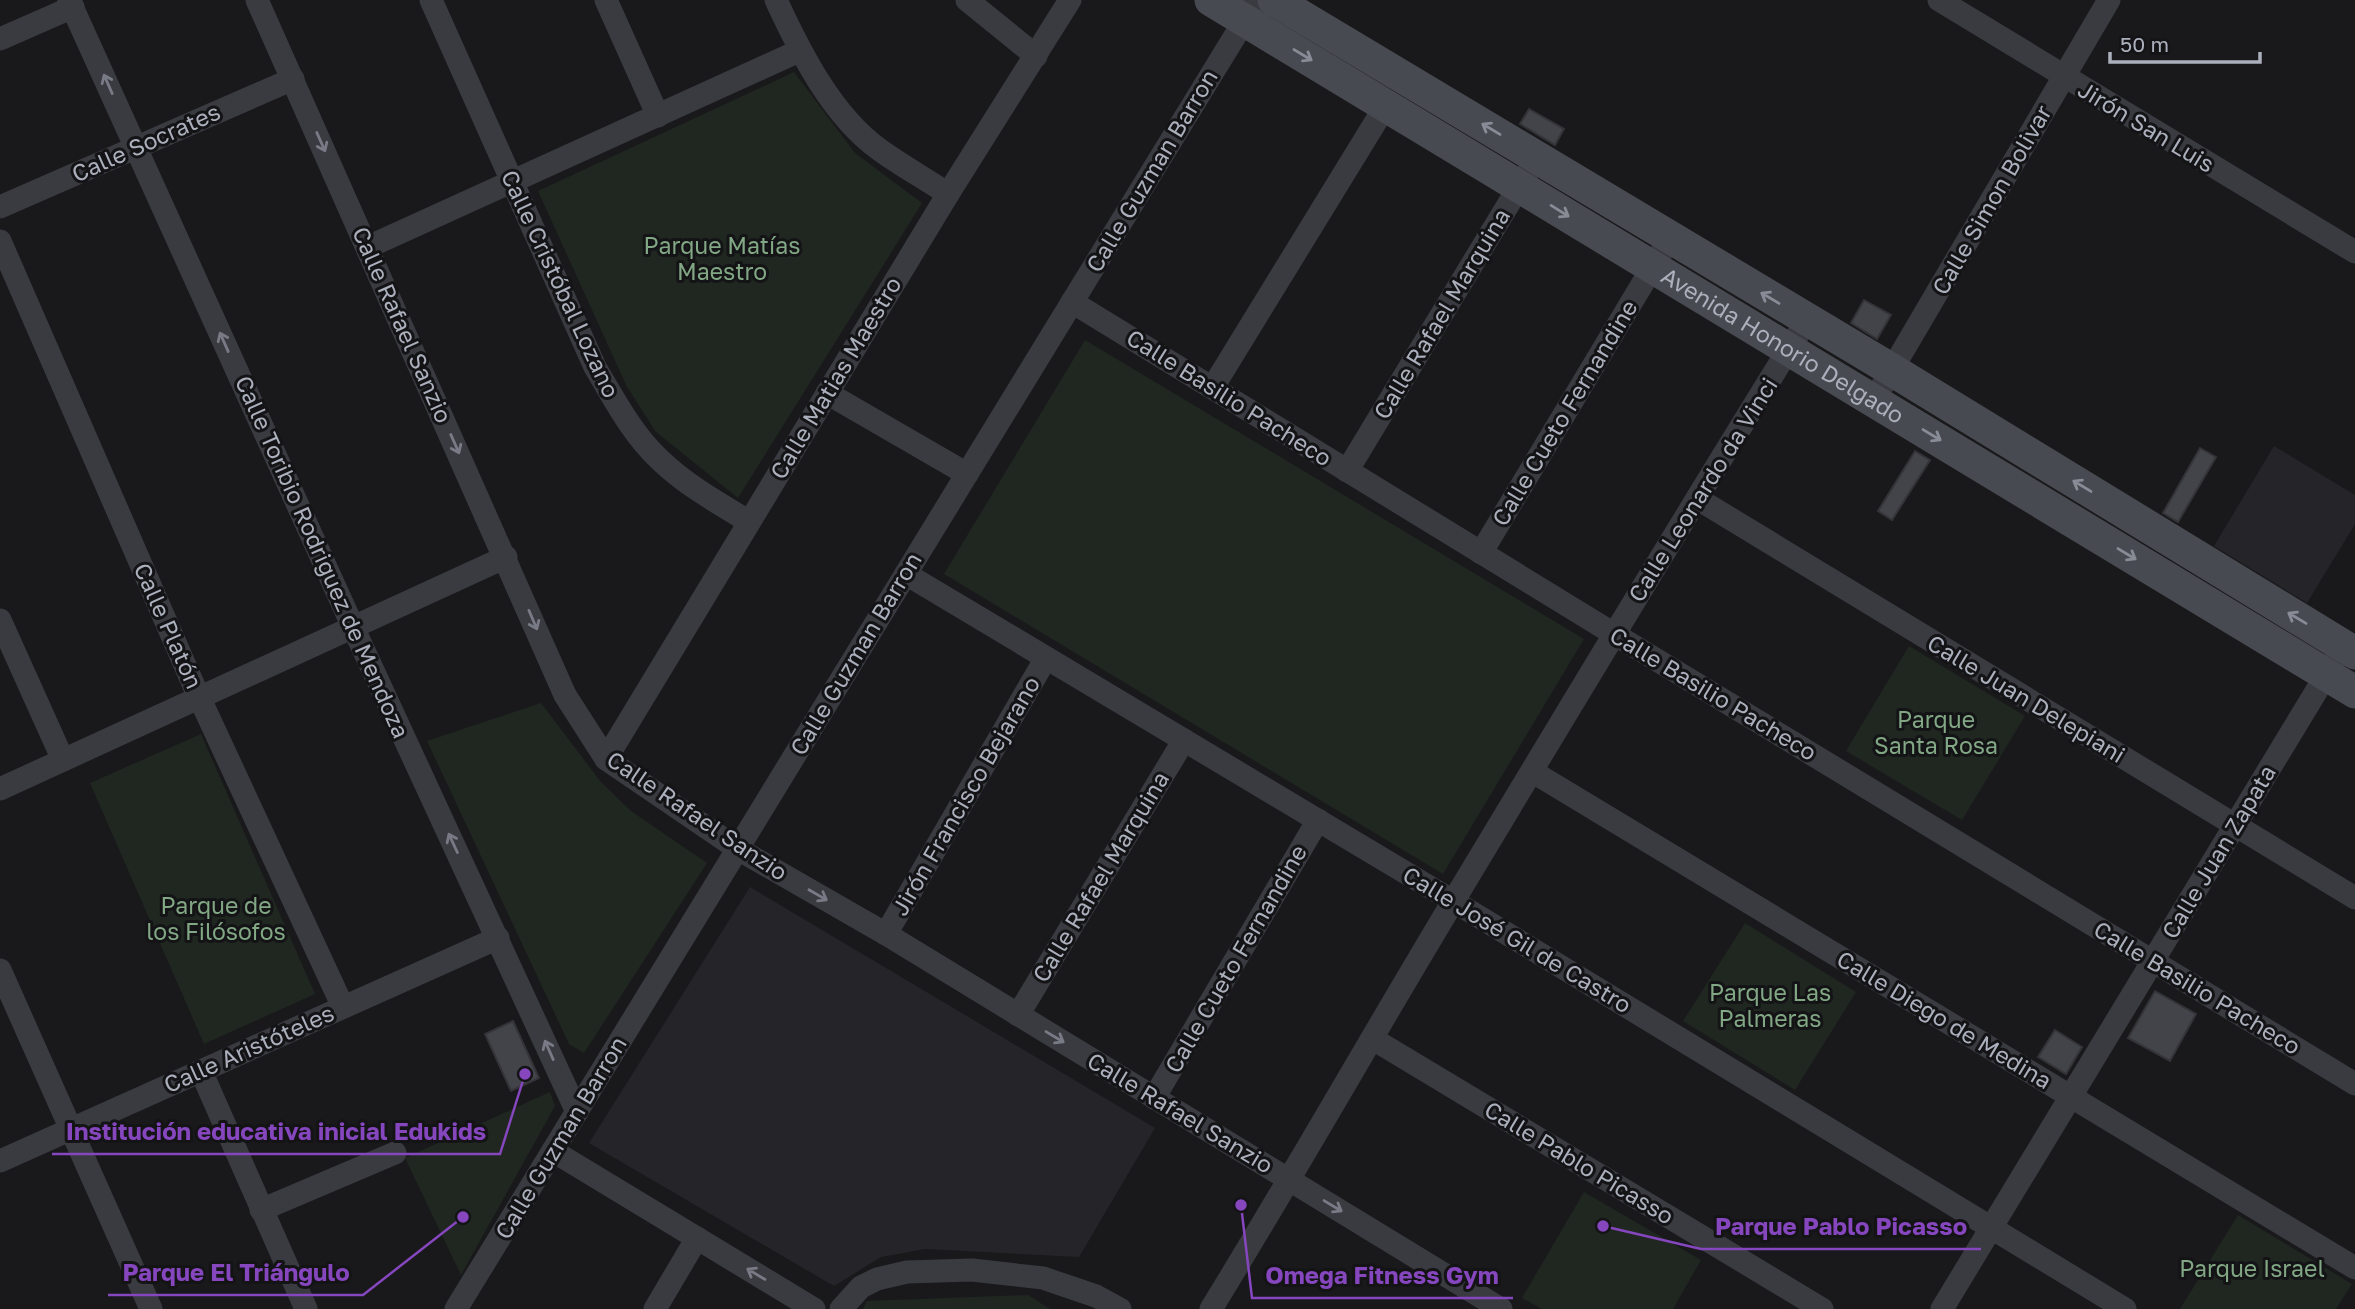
<svg xmlns="http://www.w3.org/2000/svg" width="2355" height="1309" viewBox="0 0 2355 1309" font-family="'Golos Text',sans-serif">
<style>
.built{fill:#252529}
.green{fill:#1f2720}
.building{fill:#434449;stroke:#333338;stroke-width:2}
.lines{fill:none;stroke-linecap:round;stroke-linejoin:round}
.street{stroke:#3a3b41;stroke-width:23}
.secondary{stroke:#484a51;stroke-width:33}
.oneway{stroke:#888c97}
.oneway2{stroke:#787b85}
.labels{text-anchor:middle;stroke-width:6;stroke-linejoin:round;paint-order:stroke}
.street-label{font-size:23px;fill:#abb0bc;stroke:#141417}
.park-label{font-size:23px;fill:#82a784;stroke:#141417}
.leader{fill:none;stroke:#8546be;stroke-width:2.5}
.callout-dot{fill:#8546be;stroke:#141417;stroke-width:2.5}
.callout-label{font-size:24px;text-anchor:middle;font-weight:bold;fill:#8546be;stroke:#141417;stroke-width:6;stroke-linejoin:round;paint-order:stroke}
</style>
<rect width="100%" height="100%" fill="#19191c"/>
<!-- built -->
<g class="built">
<polygon points="2274,446 2355,495 2355,524 2307,603 2214,546"/>
<polygon points="750,887 1155,1128 1079,1257 925,1249 881,1257 834,1286 589,1143"/>
</g>
<!-- green -->
<g class="green">
<polygon points="794,72 855,153 922,203 738,498 656,432 627,387 538,191"/>
<polygon points="1085,340 1584,639 1443,874 944,574"/>
<polygon points="1909,646 2025,716 1962,820 1846,751"/>
<polygon points="541,703 601,782 631,811 707,863 584,1053 569,1044 427,741"/>
<polygon points="201,734 315,994 204,1044 90,783"/>
<polygon points="1745,923 1856,992 1795,1090 1683,1021"/>
<polygon points="550,1092 555,1106 461,1275 405,1158"/>
<polygon points="1584,1192 1701,1260 1673,1309 1542,1309 1522,1298"/>
<polygon points="2238,1215 2352,1284 2336,1309 2180,1309"/>
<polygon points="1028,1295 1050,1309 863,1309 867,1301"/>
</g>
<!-- building -->
<g class="building">
<polygon points="1529,109 1564,129 1555,145 1520,124"/>
<polygon points="1864,300 1891,315 1877,339 1851,323"/>
<polygon points="2200,448 2216,457 2178,522 2163,513"/>
<polygon points="1915,451 1930,460 1892,520 1878,511"/>
<polygon points="2155,991 2196,1014 2170,1061 2128,1038"/>
<polygon points="513,1021 539,1078 511,1091 485,1034"/>
<polygon points="2055,1030 2082,1047 2066,1074 2038,1057"/>
</g>
<g class="lines">
<!-- street -->
<g class="street">
<polyline points="69,0 353,627 577,1112"/>
<polyline points="257,0 565,695 606,759 738,849 886,934 1501,1309"/>
<path d="M 431,0 L 595,367 C 614,399 632,434 660,460 C 686,485 718,503 748,521"/>
<polyline points="606,0 658,116"/>
<path d="M 776,0 C 800,52 832,116 880,150 C 902,166 926,179 948,194"/>
<polyline points="967,0 1036,56"/>
<polyline points="1939,0 2355,252"/>
<polyline points="0,39 73,7"/>
<polyline points="0,207 293,79"/>
<polyline points="0,241 194,686 343,1007"/>
<polyline points="368,247 799,51"/>
<polyline points="1072,302 1614,634 2355,1084"/>
<polyline points="1213,387 1386,105"/>
<polyline points="827,393 967,474"/>
<polyline points="1874,400 2109,0"/>
<polyline points="1347,471 1537,157"/>
<polyline points="1698,499 2355,898"/>
<polyline points="1481,553 1670,238"/>
<polyline points="906,574 1453,901 2125,1309"/>
<polyline points="0,620 63,760"/>
<polyline points="606,759 948,194 1070,0"/>
<polyline points="1533,772 2355,1268"/>
<polyline points="0,789 506,557"/>
<polyline points="886,934 1046,658"/>
<polyline points="0,970 151,1309"/>
<polyline points="1018,1015 1184,740"/>
<polyline points="1373,1039 1822,1309"/>
<polyline points="201,1071 306,1309"/>
<polyline points="1154,1098 1318,820"/>
<polyline points="553,1151 814,1309"/>
<polyline points="0,1161 498,938"/>
<polyline points="261,1210 395,1153"/>
<polyline points="456,1309 1257,0"/>
<polyline points="655,1309 697,1238"/>
<polyline points="841,1309 861,1287 877,1279 907,1272 972,1270 1043,1278 1096,1296 1120,1309"/>
<path d="M 1211,1309 C 1294,1174 1372,1036 1454,900 C 1571,706 1687,512 1807,320"/>
<polyline points="1942,1309 2334,662"/>
</g>
<!-- secondary -->
<g class="secondary">
<path id="s1" d="M 1211,0 L 2355,692"/>
<polyline points="1274,0 1892,370 2355,653"/>
</g>
</g>
<!-- one-way arrows -->
<defs><path id="oneway-shaft" d="M-6 0H5M1.5-3L5.5 0L1.5 3" fill="none" stroke-width="1.6" stroke-linecap="round" stroke-linejoin="round" transform="scale(1.75)"/></defs>
<g class="oneway">
<use href="#oneway-shaft" transform="translate(1303 55) rotate(31)"/>
<use href="#oneway-shaft" transform="translate(1491 129) rotate(-149)"/>
<use href="#oneway-shaft" transform="translate(1560 211) rotate(32)"/>
<use href="#oneway-shaft" transform="translate(1770 298) rotate(-149)"/>
<use href="#oneway-shaft" transform="translate(1932 435) rotate(31)"/>
<use href="#oneway-shaft" transform="translate(2082 486) rotate(-149)"/>
<use href="#oneway-shaft" transform="translate(2127 554) rotate(31)"/>
<use href="#oneway-shaft" transform="translate(2297 618) rotate(-149)"/>
</g>
<g class="oneway2">
<use href="#oneway-shaft" transform="translate(108 84) rotate(-114)"/>
<use href="#oneway-shaft" transform="translate(321 142) rotate(66)"/>
<use href="#oneway-shaft" transform="translate(224 342) rotate(-114)"/>
<use href="#oneway-shaft" transform="translate(455 444) rotate(66)"/>
<use href="#oneway-shaft" transform="translate(533 620) rotate(67)"/>
<use href="#oneway-shaft" transform="translate(453 843) rotate(-115)"/>
<use href="#oneway-shaft" transform="translate(818 895) rotate(30)"/>
<use href="#oneway-shaft" transform="translate(1055 1037) rotate(31)"/>
<use href="#oneway-shaft" transform="translate(549 1050) rotate(-114)"/>
<use href="#oneway-shaft" transform="translate(1333 1206) rotate(31)"/>
<use href="#oneway-shaft" transform="translate(756 1274) rotate(-149)"/>
</g>
<g class="labels">
<!-- street labels -->
<g class="street-label">
<text transform="translate(2146 127) rotate(31)" y="8">Jirón San Luis</text>
<text transform="translate(146 143) rotate(-24)" y="8">Calle Socrates</text>
<text transform="translate(1152 171) rotate(-59)" y="8">Calle Guzman Barron</text>
<text transform="translate(1992 200) rotate(-60)" y="8">Calle Simon Bolivar</text>
<text transform="translate(560 284) rotate(65)" y="8">Calle Cristóbal Lozano</text>
<text transform="translate(1442 314) rotate(-59)" y="8">Calle Rafael Marquina</text>
<text transform="translate(402 325) rotate(66)" y="8">Calle Rafael Sanzio</text>
<text dy="8" stroke="none"><textPath href="#s1" startOffset="668">Avenida Honorio Delgado</textPath></text>
<text transform="translate(836 378) rotate(-59)" y="8">Calle Matias Maestro</text>
<text transform="translate(1229 398) rotate(32)" y="8">Calle Basilio Pacheco</text>
<text transform="translate(1565 413) rotate(-59)" y="8">Calle Cueto Fernandine</text>
<text transform="translate(1703 490) rotate(-58)" y="8">Calle Leonardo da Vinci</text>
<text transform="translate(322 557) rotate(66)" y="8">Calle Toribio Rodriguez de Mendoza</text>
<text transform="translate(168 626) rotate(66)" y="8">Calle Platón</text>
<text transform="translate(856 654) rotate(-59)" y="8">Calle Guzman Barron</text>
<text transform="translate(1713 694) rotate(31)" y="8">Calle Basilio Pacheco</text>
<text transform="translate(2026 699) rotate(31)" y="8">Calle Juan Delepiani</text>
<text transform="translate(966 796) rotate(-60)" y="8">Jirón Francisco Bejarano</text>
<text transform="translate(697 816) rotate(34)" y="8">Calle Rafael Sanzio</text>
<text transform="translate(2219 852) rotate(-59)" y="8">Calle Juan Zapata</text>
<text transform="translate(1101 877) rotate(-59)" y="8">Calle Rafael Marquina</text>
<text transform="translate(1517 940) rotate(31)" y="8">Calle José Gil de Castro</text>
<text transform="translate(1236 959) rotate(-60)" y="8">Calle Cueto Fernandine</text>
<text transform="translate(2197 988) rotate(31)" y="8">Calle Basilio Pacheco</text>
<text transform="translate(1944 1020) rotate(31)" y="8">Calle Diego de Medina</text>
<text transform="translate(249 1049) rotate(-24)" y="8">Calle Aristóteles</text>
<text transform="translate(1180 1113) rotate(31)" y="8">Calle Rafael Sanzio</text>
<text transform="translate(561 1138) rotate(-59)" y="8">Calle Guzman Barron</text>
<text transform="translate(1579 1163) rotate(31)" y="8">Calle Pablo Picasso</text>
</g>
<!-- park labels -->
<g class="park-label">
<text x="722" y="254">Parque Matías<tspan x="722" dy="26">Maestro</tspan></text>
<text x="1936" y="728">Parque<tspan x="1936" dy="26">Santa Rosa</tspan></text>
<text x="216" y="914">Parque de<tspan x="216" dy="26">los Filósofos</tspan></text>
<text x="1770" y="1001">Parque Las<tspan x="1770" dy="26">Palmeras</tspan></text>
<text x="2252" y="1277">Parque Israel</text>
</g>
</g>
<!-- callouts -->
<path class="leader" d="M525 1074L500 1154H52M1603 1226L1701 1249H1981M463 1217L363 1295H108M1241 1205L1252 1298H1513"/>
<g class="callout-dot">
<circle cx="525" cy="1074" r="7"/>
<circle cx="1603" cy="1226" r="7"/>
<circle cx="463" cy="1217" r="7"/>
<circle cx="1241" cy="1205" r="7"/>
</g>
<g class="callout-label">
<text x="276" y="1140">Institución educativa inicial Edukids</text>
<text x="1841" y="1235">Parque Pablo Picasso</text>
<text x="236" y="1281">Parque El Triángulo</text>
<text x="1382" y="1284">Omega Fitness Gym</text>
</g>
<!-- scale -->
<path d="M2110 52v10h150v-10" fill="none" stroke="#abb0bc" stroke-width="3.5"/>
<text x="2120" y="52" font-size="21" fill="#abb0bc" stroke="#141417" stroke-width="5" paint-order="stroke">50 m</text>
</svg>
